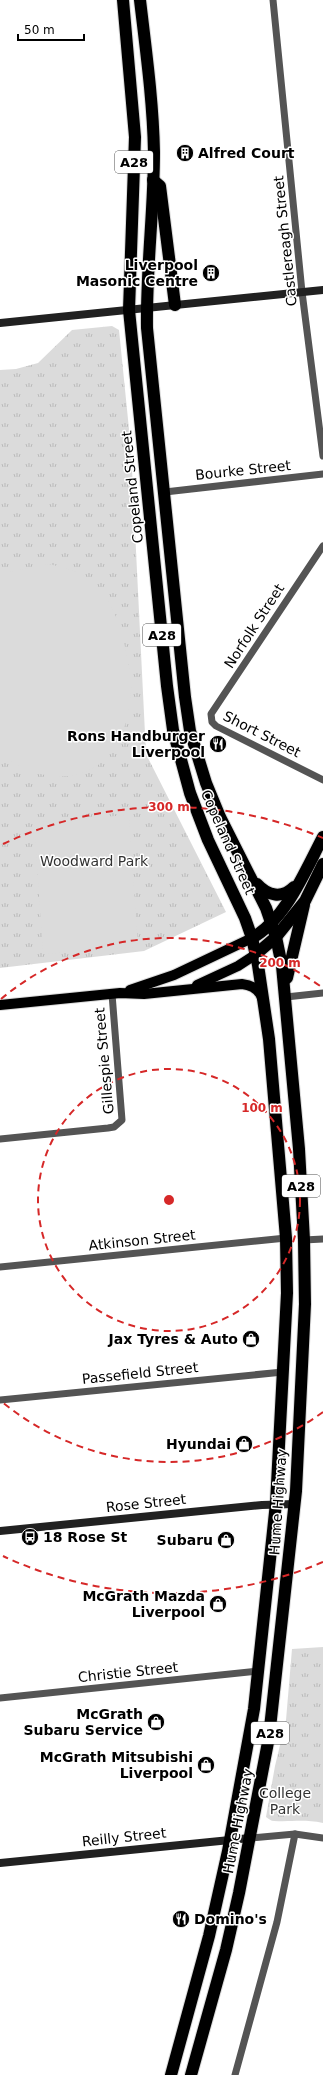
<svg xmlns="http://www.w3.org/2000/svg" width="323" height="2075" viewBox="0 0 323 2075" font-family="'DejaVu Sans',sans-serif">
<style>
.grass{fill:url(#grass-tufts)}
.garden{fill:#dbdbdb}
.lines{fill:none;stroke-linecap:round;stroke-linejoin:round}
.primary-casing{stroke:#dbdbdb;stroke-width:12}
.highway-casing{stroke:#dbdbdb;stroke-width:14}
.street{stroke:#545454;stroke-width:7}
.secondary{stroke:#212121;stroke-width:8}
.primary{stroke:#000;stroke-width:10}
.highway{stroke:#000;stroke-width:12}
.ring{fill:none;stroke:#d62828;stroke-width:2;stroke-dasharray:7 5}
.labels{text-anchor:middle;stroke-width:3;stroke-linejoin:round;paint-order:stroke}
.shield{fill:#fff;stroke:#4c4c4c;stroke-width:1}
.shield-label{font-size:13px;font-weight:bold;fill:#000}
.poi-label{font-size:14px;font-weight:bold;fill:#000;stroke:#fff;text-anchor:end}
.street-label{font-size:14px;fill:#000;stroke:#fff}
.park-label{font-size:14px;fill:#323232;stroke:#fff}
.centre{fill:#d62828;stroke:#fff;stroke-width:2}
.ring-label{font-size:12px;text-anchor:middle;font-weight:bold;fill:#d62828;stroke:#fff;stroke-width:3;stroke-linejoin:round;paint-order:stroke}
</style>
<defs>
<pattern id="grass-tufts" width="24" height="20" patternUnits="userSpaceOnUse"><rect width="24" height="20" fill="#dbdbdb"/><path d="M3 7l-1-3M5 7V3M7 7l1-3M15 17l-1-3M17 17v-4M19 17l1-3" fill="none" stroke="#bababa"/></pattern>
</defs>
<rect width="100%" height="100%" fill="#fff"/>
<!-- grass -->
<g class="grass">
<polygon points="112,326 119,330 131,449 146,754 226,912 144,951 0,968 0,370 16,369 38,363 72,330"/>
<path d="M 323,1647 L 323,1823 C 303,1819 293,1822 274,1821 C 271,1821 269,1819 266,1817 L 275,1766 L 286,1720 L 292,1649 Z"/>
</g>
<!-- garden -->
<g class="garden">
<path d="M 49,564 C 62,567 76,570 86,577 C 112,595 122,628 127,657 C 129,667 132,679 131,690 C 129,737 106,781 52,776 C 33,774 13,765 0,752 L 0,579 L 9,572 Z"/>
<polygon points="129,815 138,947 43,954 34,822"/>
</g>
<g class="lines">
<defs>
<g id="primary">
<polyline points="197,985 238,966 255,955"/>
<polyline points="130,990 174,975 252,938"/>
<path d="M 0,1005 L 120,993 L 144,994 L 242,984 C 252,985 259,990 262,998"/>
</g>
<g id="highway">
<polyline points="123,0 135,137 129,310 167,686 173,730 190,793 208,840 245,918 252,938 258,965 269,1039 286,1238 287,1293 276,1503 254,1709 228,1851 209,1936 171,2075"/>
<path d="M 140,0 C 146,51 153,101 154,152 C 154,211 146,269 147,328 L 185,697 L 190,731 L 206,783 L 220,817 L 266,908 L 276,937 L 282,966 L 299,1149 L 304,1240 L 305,1304 L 296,1491 L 269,1737 L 239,1893 L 226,1950 L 191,2075"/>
<polyline points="153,180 160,186 175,305"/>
<path d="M 257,884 C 268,896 282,899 294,887"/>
<path d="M 252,938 C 286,919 305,871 323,837"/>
<polyline points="255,955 276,937 305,901 323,864"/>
<polyline points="287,978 304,905"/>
</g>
</defs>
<!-- primary casing -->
<use href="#primary" class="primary-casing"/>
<!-- highway casing -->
<use href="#highway" class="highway-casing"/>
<!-- street -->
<g class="street">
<polyline points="273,0 302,292 323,456"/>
<polyline points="165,492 323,474"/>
<polyline points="323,546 211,714 212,722 216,726 323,780"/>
<polyline points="286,997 323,993"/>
<polyline points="0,1139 108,1128 114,1127 122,1120 112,994"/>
<polyline points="304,1240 323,1239"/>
<polyline points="0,1267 286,1238"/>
<polyline points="0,1400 283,1372"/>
<polyline points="0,1698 259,1671"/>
<polyline points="250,1838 295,1834 323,1838"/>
<polyline points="235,2075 277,1922 295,1834"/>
</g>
<!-- secondary -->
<g class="secondary">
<polyline points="0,323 323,290"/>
<polyline points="0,1531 262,1505 295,1504"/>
<polyline points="0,1863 250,1838"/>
</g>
<!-- primary -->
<use href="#primary" class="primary"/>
<!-- highway -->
<use href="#highway" class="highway"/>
</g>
<!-- distance rings -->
<g class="ring">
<circle cx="169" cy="1200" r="131"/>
<path d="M323 1412A262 262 0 0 1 1 1401M1 999A262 262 0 0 1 323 988"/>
<path d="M323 1562A393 393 0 0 1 3 1556M3 844A393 393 0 0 1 323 838"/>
</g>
<!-- icons -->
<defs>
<symbol id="building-disc" viewBox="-11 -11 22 22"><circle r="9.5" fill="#000" stroke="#fff"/><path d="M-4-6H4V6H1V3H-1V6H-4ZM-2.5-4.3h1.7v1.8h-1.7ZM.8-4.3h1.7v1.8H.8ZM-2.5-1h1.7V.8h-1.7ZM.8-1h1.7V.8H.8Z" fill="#fff"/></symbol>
<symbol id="restaurant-disc" viewBox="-11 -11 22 22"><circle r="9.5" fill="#000" stroke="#fff"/><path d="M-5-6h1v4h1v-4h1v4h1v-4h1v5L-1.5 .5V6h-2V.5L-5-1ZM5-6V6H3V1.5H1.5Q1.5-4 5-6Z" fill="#fff"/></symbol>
<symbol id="shop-disc" viewBox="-11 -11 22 22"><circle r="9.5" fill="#000" stroke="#fff"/><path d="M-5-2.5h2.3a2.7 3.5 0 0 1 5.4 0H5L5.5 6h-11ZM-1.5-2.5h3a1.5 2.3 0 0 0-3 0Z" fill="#fff"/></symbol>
<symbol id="bus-disc" viewBox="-11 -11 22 22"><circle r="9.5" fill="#000" stroke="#fff"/><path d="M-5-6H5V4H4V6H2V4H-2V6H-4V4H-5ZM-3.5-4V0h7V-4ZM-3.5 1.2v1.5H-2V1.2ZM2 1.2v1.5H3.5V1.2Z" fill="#fff"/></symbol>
</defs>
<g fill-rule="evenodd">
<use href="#building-disc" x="175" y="143" width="20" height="20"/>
<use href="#building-disc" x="201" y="263" width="20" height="20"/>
<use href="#restaurant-disc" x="208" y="734" width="20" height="20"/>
<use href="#shop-disc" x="241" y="1329" width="20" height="20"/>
<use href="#shop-disc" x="234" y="1434" width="20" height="20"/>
<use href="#bus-disc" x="20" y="1527" width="20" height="20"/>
<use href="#shop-disc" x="216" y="1530" width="20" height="20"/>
<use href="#shop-disc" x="208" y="1594" width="20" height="20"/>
<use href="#shop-disc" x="146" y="1712" width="20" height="20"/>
<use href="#shop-disc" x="196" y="1755" width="20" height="20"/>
<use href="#restaurant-disc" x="171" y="1909" width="20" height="20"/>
</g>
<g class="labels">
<!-- shield labels -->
<g class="shield">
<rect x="115" y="151" width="38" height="22" rx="3"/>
<rect x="143" y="624" width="38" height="22" rx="3"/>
<rect x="282" y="1175" width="38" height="22" rx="3"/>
<rect x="251" y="1722" width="38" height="22" rx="3"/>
</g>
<g class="shield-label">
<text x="134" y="167">A28</text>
<text x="162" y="640">A28</text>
<text x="301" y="1191">A28</text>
<text x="270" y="1738">A28</text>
</g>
<!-- poi labels -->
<g class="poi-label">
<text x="198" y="158" text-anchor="start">Alfred Court</text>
<text x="198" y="270">Liverpool<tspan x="198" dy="16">Masonic Centre</tspan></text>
<text x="205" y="741">Rons Handburger<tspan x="205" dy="16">Liverpool</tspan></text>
<text x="238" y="1344">Jax Tyres &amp; Auto</text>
<text x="231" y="1449">Hyundai</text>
<text x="43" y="1542" text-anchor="start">18 Rose St</text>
<text x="213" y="1545">Subaru</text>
<text x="205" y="1601">McGrath Mazda<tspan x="205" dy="16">Liverpool</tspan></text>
<text x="143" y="1719">McGrath<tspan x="143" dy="16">Subaru Service</tspan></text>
<text x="193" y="1762">McGrath Mitsubishi<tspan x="193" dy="16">Liverpool</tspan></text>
<text x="194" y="1924" text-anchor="start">Domino's</text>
</g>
<!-- street labels -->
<g class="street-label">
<text transform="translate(285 241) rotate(-96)" y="5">Castlereagh Street</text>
<text transform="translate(243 470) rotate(-6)" y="5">Bourke Street</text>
<text transform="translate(132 487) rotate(-96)" y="5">Copeland Street</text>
<text transform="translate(254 626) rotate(-57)" y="5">Norfolk Street</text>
<text transform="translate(262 734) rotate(27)" y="5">Short Street</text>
<text transform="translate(228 842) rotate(66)" y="5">Copeland Street</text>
<text transform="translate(104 1061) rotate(-95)" y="5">Gillespie Street</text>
<text transform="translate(142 1240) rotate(-6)" y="5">Atkinson Street</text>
<text transform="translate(140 1373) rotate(-6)" y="5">Passefield Street</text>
<text transform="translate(278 1502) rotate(-86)" y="5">Hume Highway</text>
<text transform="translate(146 1503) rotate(-6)" y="5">Rose Street</text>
<text transform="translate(128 1672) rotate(-6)" y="5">Christie Street</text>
<text transform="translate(238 1821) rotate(-79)" y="5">Hume Highway</text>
<text transform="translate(124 1837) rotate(-6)" y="5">Reilly Street</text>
</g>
<!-- park labels -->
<g class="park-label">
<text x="94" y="866">Woodward Park</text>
<text x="285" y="1798">College<tspan x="285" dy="16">Park</tspan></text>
</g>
</g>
<circle cx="169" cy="1200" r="6" class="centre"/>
<g class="ring-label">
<text x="169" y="811">300 m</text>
<text x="280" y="967">200 m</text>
<text x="262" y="1112">100 m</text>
</g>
<!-- scale -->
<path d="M18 34v6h66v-6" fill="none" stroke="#000000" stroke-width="2"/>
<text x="24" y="34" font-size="12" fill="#000000" stroke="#ffffff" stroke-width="3" paint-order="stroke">50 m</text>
</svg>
